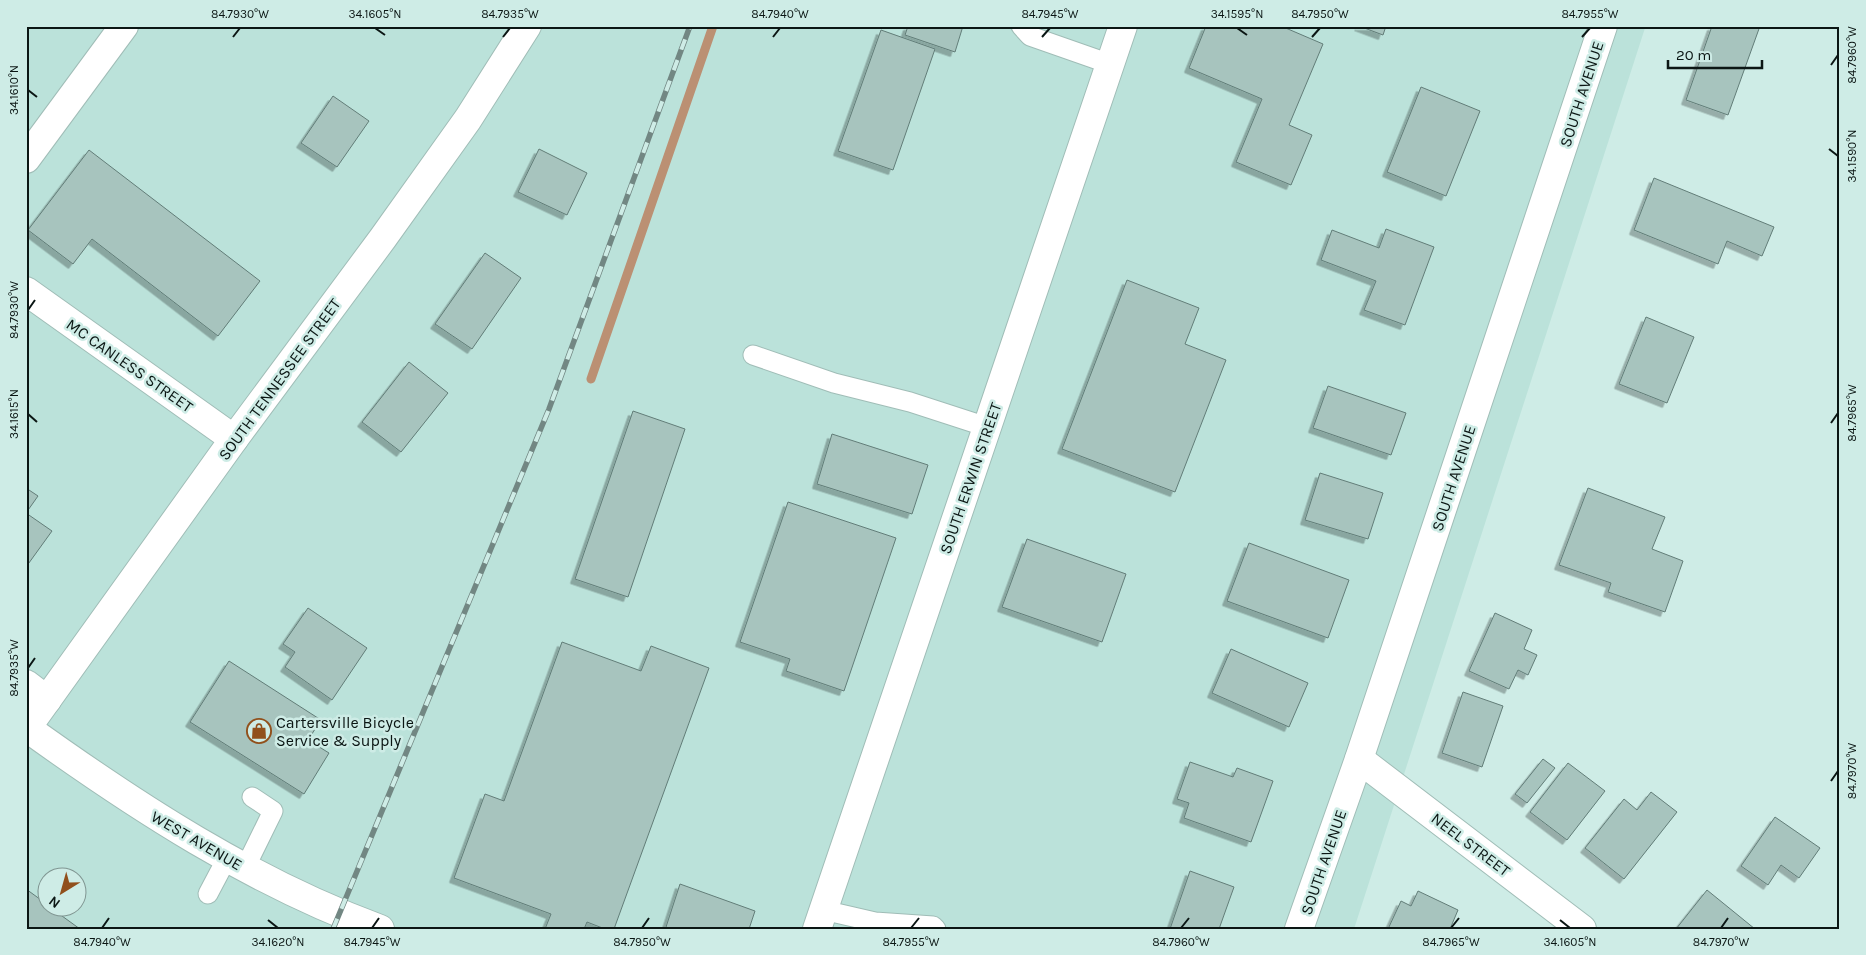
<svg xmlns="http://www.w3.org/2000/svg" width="1866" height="955" viewBox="0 0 1866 955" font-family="Karla,sans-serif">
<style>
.built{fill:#bbe2da;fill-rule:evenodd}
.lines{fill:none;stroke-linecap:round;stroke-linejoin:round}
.stream{stroke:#bb9073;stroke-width:9}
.building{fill:#a7c4be;stroke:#627d78;filter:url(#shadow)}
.service-casing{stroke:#a0bdb7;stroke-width:21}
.minor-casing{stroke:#a0bdb7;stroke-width:30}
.tertiary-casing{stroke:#a0bdb7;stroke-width:30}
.secondary-casing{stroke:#a0bdb7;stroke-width:30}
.service{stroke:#fff;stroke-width:19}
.minor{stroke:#fff;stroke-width:28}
.tertiary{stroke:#fff;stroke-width:28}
.secondary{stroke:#fff;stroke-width:28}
.rail-casing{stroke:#728783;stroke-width:5.5}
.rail{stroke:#ceece6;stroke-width:4;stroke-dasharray:11;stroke-linecap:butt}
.ticks{fill:none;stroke:#0b1614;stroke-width:2}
.labels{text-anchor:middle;stroke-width:5;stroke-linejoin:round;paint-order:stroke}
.street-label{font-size:16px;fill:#0b1614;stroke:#ceece6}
.poi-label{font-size:16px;fill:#0b1614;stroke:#ceece6;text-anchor:start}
.neatline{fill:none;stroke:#0b1614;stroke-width:2}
.ticks-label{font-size:12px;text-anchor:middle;fill:#0b1614}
</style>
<defs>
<filter id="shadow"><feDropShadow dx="-4.5" dy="4.5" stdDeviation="0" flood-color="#0004"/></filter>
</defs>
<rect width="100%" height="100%" fill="#ceece6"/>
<!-- built -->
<path class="built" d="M 26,26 L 1648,26 L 1645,28 L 1354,929 L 26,929 ZM 48,878 L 78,878 L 78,908 L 48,908 Z"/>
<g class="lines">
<!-- stream -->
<polyline class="stream" points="591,379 713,26"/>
</g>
<!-- building -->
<g class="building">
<polygon points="908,26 963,26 955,52 905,35"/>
<polygon points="1206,26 1281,26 1323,44 1289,125 1312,135 1291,185 1236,162 1262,99 1189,68"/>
<polygon points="1359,26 1386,26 1383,35"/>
<polygon points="1712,26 1760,26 1728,115 1686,100"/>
<polygon points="881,30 935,49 893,170 838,151"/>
<polygon points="1421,87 1480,111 1446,196 1387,172"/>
<polygon points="333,96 369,121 337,167 301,143"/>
<polygon points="539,149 587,173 567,215 518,192"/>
<polygon points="89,150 260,281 218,336 92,239 73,264 28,230"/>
<polygon points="1654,178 1774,227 1762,256 1727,241 1718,264 1634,230"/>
<polygon points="1386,229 1434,247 1405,325 1364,310 1376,281 1321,260 1332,230 1379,248"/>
<polygon points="485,253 521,278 472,349 435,324"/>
<polygon points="1127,280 1199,308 1185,344 1226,360 1175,492 1062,449"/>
<polygon points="1646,317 1694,337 1667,403 1619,384"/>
<polygon points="409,362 448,393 401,452 362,422"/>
<polygon points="1328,386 1406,413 1391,455 1313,428"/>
<polygon points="633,411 685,429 628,597 575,579"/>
<polygon points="832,434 928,465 912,514 817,484"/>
<polygon points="1320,473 1383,493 1368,539 1305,520"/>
<polygon points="26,488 38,496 26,513"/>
<polygon points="1588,488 1665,517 1652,549 1683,561 1665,612 1608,592 1611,583 1559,565"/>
<polygon points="788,502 896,538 844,691 786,671 790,659 740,642"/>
<polygon points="26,513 52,531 26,567"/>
<polygon points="1027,539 1126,574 1102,642 1002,607"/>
<polygon points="1249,543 1349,580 1328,638 1227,601"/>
<polygon points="308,608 367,648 332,700 285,667 295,652 283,644"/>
<polygon points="1495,613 1532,630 1524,649 1537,655 1528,675 1518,670 1509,689 1469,671"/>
<polygon points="562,642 641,671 651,646 709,668 614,929 605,929 587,922 584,929 545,929 551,914 454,878 485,794 504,801"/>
<polygon points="1231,649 1308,683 1289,727 1212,693"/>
<polygon points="229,661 321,720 308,740 329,753 304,794 190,722"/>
<polygon points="1463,692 1503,706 1482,767 1442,753"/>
<polygon points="1543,759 1555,768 1527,803 1515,794"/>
<polygon points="1190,762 1233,777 1237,768 1273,781 1251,842 1184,818 1189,803 1177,799"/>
<polygon points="1568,763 1605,791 1567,840 1530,812"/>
<polygon points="1651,792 1677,812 1624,879 1585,848 1624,799 1637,810"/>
<polygon points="1775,817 1820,848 1799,878 1781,865 1768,885 1741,866"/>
<polygon points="1190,871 1234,887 1219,929 1170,929"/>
<polygon points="680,884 755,911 749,929 670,929 666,927"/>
<polygon points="26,889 48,905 48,908 51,908 80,929 26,929"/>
<polygon points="1707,890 1755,929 1676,929"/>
<polygon points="1418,891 1458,910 1450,929 1388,929 1401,901 1411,906"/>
</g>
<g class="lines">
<defs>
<g id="service">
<polyline points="1021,26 1030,36 1110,64"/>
<polyline points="753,355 834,383 910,402 987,427"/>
<polyline points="245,868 273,811 252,797"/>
<polyline points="208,894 227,858"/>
<polyline points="823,910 875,922 933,926 936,929"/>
</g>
<g id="minor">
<polyline points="26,159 124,26"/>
<polyline points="26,291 234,439"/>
<polyline points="26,684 47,700"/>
<polyline points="1359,759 1582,929"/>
<polyline points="1299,929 1359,759 1603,26"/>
</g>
<g id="tertiary">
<path d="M 27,728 C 137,807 252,882 380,929"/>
<polyline points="817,929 1123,26"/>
</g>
<polyline id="secondary" points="26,729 234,439 383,238 468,119 527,26"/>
</defs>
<!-- service casing -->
<use href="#service" class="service-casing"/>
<!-- minor casing -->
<use href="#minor" class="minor-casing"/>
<!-- tertiary casing -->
<use href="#tertiary" class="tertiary-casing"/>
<!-- secondary casing -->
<use href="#secondary" class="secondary-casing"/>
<!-- service -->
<use href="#service" class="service"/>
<!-- minor -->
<use href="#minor" class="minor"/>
<!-- tertiary -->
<use href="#tertiary" class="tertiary"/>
<!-- secondary -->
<use href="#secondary" class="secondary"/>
<defs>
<polyline id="rail" points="333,929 549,409 690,26"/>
</defs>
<!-- rail casing -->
<use href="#rail" class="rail-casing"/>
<!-- rail -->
<use href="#rail" class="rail"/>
</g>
<!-- ticks -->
<path class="ticks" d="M 375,28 L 385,35M 1237,28 L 1247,35M 233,37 L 240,28M 503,37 L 510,28M 773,37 L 780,28M 1042,37 L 1050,28M 1312,37 L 1320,28M 1582,37 L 1590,28M 1831,65 L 1838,55M 28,90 L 37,97M 1829,149 L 1838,156M 28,310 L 35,300M 28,414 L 37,422M 1831,423 L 1838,413M 28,668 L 35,658M 1831,781 L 1838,771M 268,920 L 278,928M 1560,920 L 1570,928M 102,928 L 109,918M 372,928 L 379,918M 642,928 L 649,918M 911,928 L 919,918M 1181,928 L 1189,918M 1451,928 L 1459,918M 1721,928 L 1728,918"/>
<!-- icons -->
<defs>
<symbol id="shop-ring" viewBox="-11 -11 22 22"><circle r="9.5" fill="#ceece6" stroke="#91501c" stroke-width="1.5"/><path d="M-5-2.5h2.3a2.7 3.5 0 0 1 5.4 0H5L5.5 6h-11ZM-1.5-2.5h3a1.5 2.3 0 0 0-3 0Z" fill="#91501c"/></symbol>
</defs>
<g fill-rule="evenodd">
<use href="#shop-ring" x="245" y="717" width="28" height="28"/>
</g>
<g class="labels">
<!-- street labels -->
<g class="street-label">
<text transform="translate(1581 94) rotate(-72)" y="6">SOUTH AVENUE</text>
<text transform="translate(130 365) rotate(35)" y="6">MC CANLESS STREET</text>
<text transform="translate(279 379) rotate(-54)" y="6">SOUTH TENNESSEE STREET</text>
<text transform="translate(970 478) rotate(-71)" y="6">SOUTH ERWIN STREET</text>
<text transform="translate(1453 478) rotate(-72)" y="6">SOUTH AVENUE</text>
<text transform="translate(197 840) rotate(30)" y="6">WEST AVENUE</text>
<text transform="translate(1471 844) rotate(37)" y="6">NEEL STREET</text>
<text transform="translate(1323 862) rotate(-71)" y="6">SOUTH AVENUE</text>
</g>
<!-- poi labels -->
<g class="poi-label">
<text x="276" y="728">Cartersville Bicycle<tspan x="276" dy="18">Service &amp; Supply</tspan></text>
</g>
</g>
<!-- border -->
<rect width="1866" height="955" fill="none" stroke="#ceece6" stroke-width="55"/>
<!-- north arrow -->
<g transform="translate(62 892) rotate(217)"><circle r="24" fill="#ceece6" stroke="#809692"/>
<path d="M0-4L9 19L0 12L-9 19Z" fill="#91501c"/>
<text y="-8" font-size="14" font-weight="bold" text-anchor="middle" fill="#0b1614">N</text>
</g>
<!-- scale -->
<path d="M1668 60v8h94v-8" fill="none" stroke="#0b1614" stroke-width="2.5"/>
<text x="1676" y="60" font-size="15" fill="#0b1614" stroke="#ceece6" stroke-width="4" paint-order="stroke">20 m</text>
<rect x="28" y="28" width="1810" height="900" class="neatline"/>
<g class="ticks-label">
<text x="240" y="18">84.7930°W</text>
<text x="375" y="18">34.1605°N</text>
<text x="510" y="18">84.7935°W</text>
<text x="780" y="18">84.7940°W</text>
<text x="1050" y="18">84.7945°W</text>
<text x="1237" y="18">34.1595°N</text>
<text x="1320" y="18">84.7950°W</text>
<text x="1590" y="18">84.7955°W</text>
<text transform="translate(1852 55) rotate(-90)" y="4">84.7960°W</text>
<text transform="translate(14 90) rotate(-90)" y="4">34.1610°N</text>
<text transform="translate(1852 156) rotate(-90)" y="4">34.1590°N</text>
<text transform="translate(14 310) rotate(-90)" y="4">84.7930°W</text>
<text transform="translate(1852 413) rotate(-90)" y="4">84.7965°W</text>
<text transform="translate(14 414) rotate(-90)" y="4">34.1615°N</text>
<text transform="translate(14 668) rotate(-90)" y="4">84.7935°W</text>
<text transform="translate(1852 771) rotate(-90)" y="4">84.7970°W</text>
<text x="102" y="946">84.7940°W</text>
<text x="278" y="946">34.1620°N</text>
<text x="372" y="946">84.7945°W</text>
<text x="642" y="946">84.7950°W</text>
<text x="911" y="946">84.7955°W</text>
<text x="1181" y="946">84.7960°W</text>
<text x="1451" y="946">84.7965°W</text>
<text x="1570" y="946">34.1605°N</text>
<text x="1721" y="946">84.7970°W</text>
</g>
</svg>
